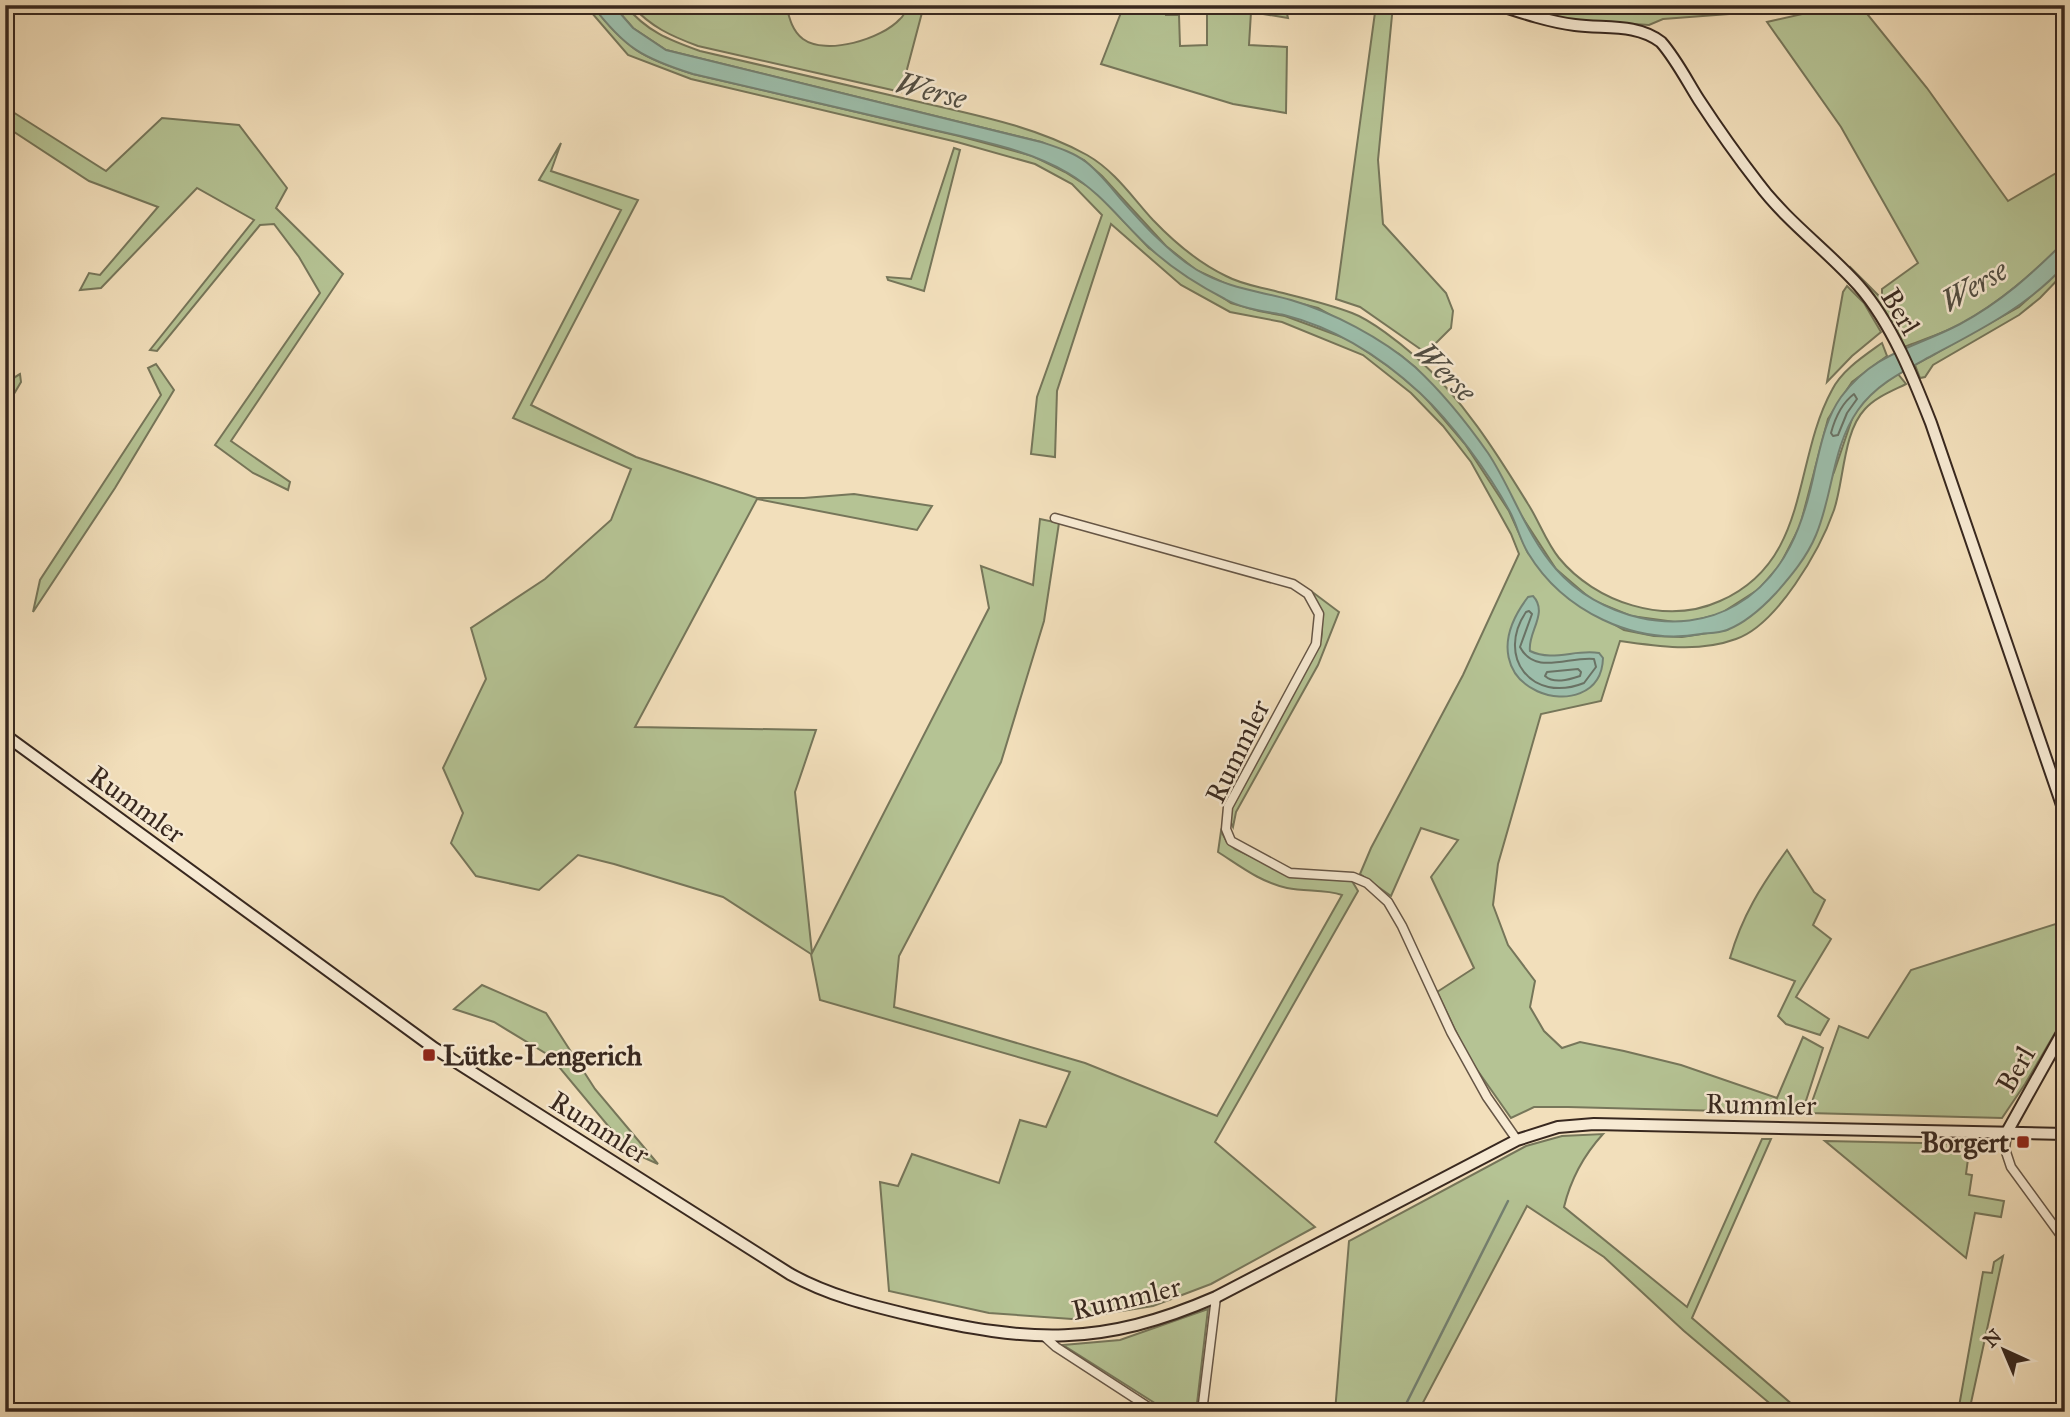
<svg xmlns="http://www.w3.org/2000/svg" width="2070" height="1417" viewBox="0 0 2070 1417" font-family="'IM FELL Great Primer',serif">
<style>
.green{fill:#b5c394;stroke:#76765a;stroke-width:2}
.water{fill:#9cbdaa;stroke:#748172;stroke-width:2}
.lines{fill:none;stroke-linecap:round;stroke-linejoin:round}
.shore{stroke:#6a7264;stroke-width:2}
.stream{stroke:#748172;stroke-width:2.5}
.street-casing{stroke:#665646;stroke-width:11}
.secondary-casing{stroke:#38281f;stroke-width:14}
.street{stroke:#f7ead3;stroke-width:8}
.secondary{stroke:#f7ead3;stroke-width:10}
.poi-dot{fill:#8f2418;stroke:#f7ead3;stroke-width:2.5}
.labels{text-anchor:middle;stroke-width:5;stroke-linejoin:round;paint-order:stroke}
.street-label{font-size:28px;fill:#38281f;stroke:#f7ead3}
.poi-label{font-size:28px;font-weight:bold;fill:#38281f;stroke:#f7ead3;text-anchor:start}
.water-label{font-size:30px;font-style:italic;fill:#514d42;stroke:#f7ead3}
</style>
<rect width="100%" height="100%" fill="#f2dfbb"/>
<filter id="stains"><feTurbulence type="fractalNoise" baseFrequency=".00286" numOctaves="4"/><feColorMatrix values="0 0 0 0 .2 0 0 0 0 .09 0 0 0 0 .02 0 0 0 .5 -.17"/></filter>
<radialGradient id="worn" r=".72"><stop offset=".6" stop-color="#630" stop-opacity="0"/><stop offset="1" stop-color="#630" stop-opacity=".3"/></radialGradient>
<!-- green -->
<g class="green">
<path d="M 585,5 L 592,5 C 625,48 642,58 693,74 L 959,136 L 1033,156 L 1065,172 L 1095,191 L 1149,248 L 1231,303 L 1259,311 L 1285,316 L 1350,340 L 1395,371 L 1424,396 L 1465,444 L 1509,511 L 1528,553 L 1568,598 L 1624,630 L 1654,636 L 1682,637 L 1727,630 L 1769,600 L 1834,472 L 1853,416 L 1870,393 L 1898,374 L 1906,384 C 1892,391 1876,397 1865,409 C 1843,432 1844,481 1834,510 C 1820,550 1777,625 1736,639 C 1698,653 1658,646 1620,641 L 1601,701 L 1541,714 L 1498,864 L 1493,905 L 1508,945 L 1535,981 L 1530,1007 L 1544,1031 L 1562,1048 L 1580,1042 L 1624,1051 L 1681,1065 L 1777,1098 L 1803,1037 L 1823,1048 L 1802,1113 L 1568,1107 L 1534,1107 L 1511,1118 L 1468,1057 L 1437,992 L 1474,968 L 1431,877 L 1458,840 L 1421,828 L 1391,896 L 1360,874 L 1371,848 L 1463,675 L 1519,554 L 1511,534 L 1471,462 L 1443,426 L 1411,393 L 1363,355 L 1282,322 L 1230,312 L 1181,285 L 1111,224 L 1057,391 L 1055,457 L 1031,454 L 1037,397 L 1102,215 L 1072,184 L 1035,164 L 957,142 L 691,79 L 628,55 Z"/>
<path d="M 613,5 L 625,5 C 646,31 669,40 700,51 C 770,67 840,83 911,100 C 970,114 1033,125 1087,155 C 1115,171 1132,197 1153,220 C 1174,242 1199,263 1226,276 C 1241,284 1255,286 1271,290 C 1298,297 1326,303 1352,313 C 1371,320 1400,343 1416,357 C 1462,398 1496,452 1528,504 C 1539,521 1546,542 1559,558 C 1595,602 1665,626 1720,601 C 1811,561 1792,463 1832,390 C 1842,370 1864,356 1882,343 L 1887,356 L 1852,382 L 1828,419 L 1800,526 L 1780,565 L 1759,589 L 1720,614 L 1692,621 L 1675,622 L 1631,616 L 1592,600 L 1556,569 L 1448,403 L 1416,368 L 1399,354 L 1318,308 L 1231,286 L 1196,270 L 1166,246 L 1102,176 L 1084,160 L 1041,142 L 666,50 L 633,28 Z"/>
<path d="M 631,5 L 786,5 C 789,17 792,31 803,39 C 826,56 882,39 900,19 C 904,16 906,10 909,5 L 924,5 L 901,92 L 698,46 C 671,36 651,27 631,5 Z"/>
<polygon points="1124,5 1166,5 1166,15 1179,15 1180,46 1207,45 1207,5 1285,5 1288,18 1251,12 1249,45 1287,47 1286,113 1233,104 1101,64"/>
<polygon points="1376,5 1393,5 1378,160 1383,224 1446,293 1453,311 1451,328 1426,353 1360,307 1336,299"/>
<polygon points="1528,5 1794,5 1769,11 1663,19 1649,25 1557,19 1527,8"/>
<path d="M 1842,5 L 1860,5 L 1927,88 L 2008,201 L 2065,168 L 2065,241 C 2033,274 2000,303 1959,325 C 1942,334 1922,340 1904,347 L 1848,269 L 1850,267 L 1882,299 L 1882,289 L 1918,263 L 1841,127 L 1767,22 Z"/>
<polygon points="5,107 106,171 162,118 239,125 287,188 276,208 343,274 231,441 290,482 288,490 253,473 215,445 320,293 299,257 274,224 260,225 157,351 150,350 254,220 197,188 101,288 80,290 89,273 100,275 158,207 89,181 5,126"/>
<path d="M 561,143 L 551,171 L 638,200 L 531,405 L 636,457 L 757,498 L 804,498 L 854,494 L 932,506 L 917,530 L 757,499 L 635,727 L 816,730 L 795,792 L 812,953 L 989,608 L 981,566 L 1033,585 L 1040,519 L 1059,523 L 1044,621 L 1001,762 L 899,956 L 894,1007 L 1085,1063 L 1217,1116 L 1342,895 C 1324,889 1306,892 1287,888 C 1260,882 1240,866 1218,852 L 1221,831 L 1227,842 L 1235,849 L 1294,877 L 1352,881 L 1358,891 L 1215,1142 L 1315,1227 L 1211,1284 L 1153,1306 L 1072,1319 L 989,1313 L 889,1291 L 880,1182 L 898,1186 L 912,1154 L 999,1183 L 1020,1120 L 1046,1127 L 1070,1072 L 820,1000 L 811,954 L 723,897 L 614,864 L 578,855 L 539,890 L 476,876 L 451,843 L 463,813 L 443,768 L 486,679 L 471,628 L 545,579 L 611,520 L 631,469 L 513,418 L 621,210 L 539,180 Z"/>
<polygon points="954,148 960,150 924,291 888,280 887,277 911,279"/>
<polygon points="2065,265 2065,272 2040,298 2019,315 1933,365 1925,377 1920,378 1915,365 2019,307"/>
<polygon points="1847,286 1864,303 1881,332 1852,356 1827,382 1843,292"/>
<polygon points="156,364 174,390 115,488 33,612 40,580 161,395 148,368"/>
<path d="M 20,374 L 21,382 L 5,409 C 5,395 6,381 20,374 Z"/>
<path d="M 1311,591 L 1339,612 L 1318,665 L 1236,812 L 1233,827 L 1230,821 L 1232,808 L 1321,640 C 1324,617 1321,611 1311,591 Z"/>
<path d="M 1787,850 L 1814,892 L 1825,900 L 1813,925 L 1831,939 L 1796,997 L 1829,1019 L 1820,1035 L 1786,1024 L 1778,1016 L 1795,981 L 1730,958 C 1742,916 1761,886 1787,850 Z"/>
<polygon points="2065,921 2065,1016 2025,1084 2002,1118 1808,1113 1839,1026 1868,1038 1911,970"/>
<polygon points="482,985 546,1013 595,1089 658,1164 629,1151 550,1056 494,1022 454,1009"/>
<path d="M 1603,1134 C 1583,1156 1571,1178 1564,1207 L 1687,1307 L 1762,1139 L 1771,1139 L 1692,1318 L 1801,1412 L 1780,1412 L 1684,1331 L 1604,1257 L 1527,1206 L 1418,1412 L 1335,1412 L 1349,1241 L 1526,1146 L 1562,1136 Z"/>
<polygon points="1825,1141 1970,1144 1966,1174 1972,1175 1969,1195 2004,1201 2001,1217 1975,1213 1966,1258"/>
<polygon points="2003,1256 1969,1412 1958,1412 1983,1272 1992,1273 1994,1262"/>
<polygon points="1208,1309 1196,1412 1169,1412 1063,1345 1120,1340"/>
</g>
<!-- water -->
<g class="water">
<path d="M 592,5 L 613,5 L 633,28 L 666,50 L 1041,142 C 1056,147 1073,152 1086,162 C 1099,172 1109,185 1120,198 C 1142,223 1168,252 1197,270 C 1227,288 1258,291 1291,300 C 1332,312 1382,338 1415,367 C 1441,391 1467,423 1488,453 C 1512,489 1526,535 1556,569 C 1598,617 1678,639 1736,605 C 1786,576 1804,523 1815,469 C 1821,444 1826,418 1841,397 C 1874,352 1915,348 1960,324 C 2001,302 2032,274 2065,241 L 2065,265 C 2029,305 1982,329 1935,354 C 1906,370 1877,383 1858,410 C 1832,447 1833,495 1816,535 C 1807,557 1791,576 1776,593 C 1763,607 1745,623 1727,630 C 1719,633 1709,633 1701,634 C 1635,646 1563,611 1528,553 C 1520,540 1517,525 1510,512 C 1489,473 1452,423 1420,393 C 1381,357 1336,328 1284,315 C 1263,311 1243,309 1225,299 C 1198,285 1174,270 1152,250 C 1123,224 1102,193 1068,173 C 1023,147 967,138 917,126 C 842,109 768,91 693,74 C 642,58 625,48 592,5 Z"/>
<path d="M 1533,596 C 1549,613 1527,633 1530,651 C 1553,662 1575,649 1599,653 L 1603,658 C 1601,732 1455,693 1528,597 Z"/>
</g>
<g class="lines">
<!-- shore -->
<g class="shore">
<path d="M 1854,394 L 1857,399 L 1847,413 L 1838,435 L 1833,436 L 1831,433 C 1835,418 1842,403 1854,394 Z"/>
<path d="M 1529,611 L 1532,614 L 1520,647 C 1535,676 1569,656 1594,659 L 1596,667 L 1584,683 C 1531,704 1496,656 1526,612 Z"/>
<path d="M 1578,669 L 1581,672 L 1580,676 C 1568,680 1554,684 1545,676 L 1547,672 Z"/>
</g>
<!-- stream -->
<polyline class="stream" points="1402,1412 1508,1201"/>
<defs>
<g id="street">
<polyline points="1055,518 1293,584 1308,594 1319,614 1316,644 1228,807 1226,829 1231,841 1290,873 1353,877 1367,883 1388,902 1402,926 1451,1032 1487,1097 1517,1140"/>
<polyline points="2007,1132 2005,1149 2011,1167 2065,1241"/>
<polyline points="1045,1337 1056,1347 1156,1412"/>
<polyline points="1202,1412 1216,1297"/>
</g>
<g id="secondary">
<path d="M 1499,5 C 1523,13 1550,22 1575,25 C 1605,29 1636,23 1661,42 C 1676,59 1687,81 1699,100 C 1718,129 1737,156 1758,183 C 1787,222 1827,250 1859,286 C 1892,324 1913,377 1931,423 L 2065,814"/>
<path d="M 5,735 L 434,1048 L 790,1274 C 828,1295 868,1305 910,1315 C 1030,1343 1101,1347 1216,1297 L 1517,1140 L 1558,1127 L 1594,1124 L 2065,1134"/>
<polyline points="2007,1132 2065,1028"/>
</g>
</defs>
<!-- street casing -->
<use href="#street" class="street-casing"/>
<!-- secondary casing -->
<use href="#secondary" class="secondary-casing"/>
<!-- street -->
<use href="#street" class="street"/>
<!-- secondary -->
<use href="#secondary" class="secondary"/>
</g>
<!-- markers -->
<g class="poi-dot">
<rect x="422" y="1048" width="14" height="14" rx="3.5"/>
<rect x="2016" y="1135" width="14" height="14" rx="3.5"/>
</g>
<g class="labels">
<!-- street labels -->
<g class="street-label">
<text transform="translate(1901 311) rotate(59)" y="10">Berl</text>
<text transform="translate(1237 751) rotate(-64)" y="10">Rummler</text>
<text transform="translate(137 804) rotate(36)" y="10">Rummler</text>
<text transform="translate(2015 1069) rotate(-60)" y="10">Berl</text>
<text transform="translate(1761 1104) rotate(1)" y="10">Rummler</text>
<text transform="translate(600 1127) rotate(32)" y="10">Rummler</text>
<text transform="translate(1126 1298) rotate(-13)" y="10">Rummler</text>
</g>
<!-- poi labels -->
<g class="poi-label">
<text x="443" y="1065">Lütke-Lengerich</text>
<text x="2009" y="1152" text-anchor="end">Borgert</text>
</g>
<!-- water labels -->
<g class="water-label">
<text transform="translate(931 91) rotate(14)" y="10">Werse</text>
<text transform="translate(1974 286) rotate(-31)" y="10">Werse</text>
<text transform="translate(1445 372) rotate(44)" y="10">Werse</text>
</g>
</g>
<!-- margin -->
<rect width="2070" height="1417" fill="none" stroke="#f2dfbb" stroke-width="28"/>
<rect x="7" y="7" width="2056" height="1403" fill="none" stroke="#38281f" stroke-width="3.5"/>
<rect x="14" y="14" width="2042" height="1389" fill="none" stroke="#38281f" stroke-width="2"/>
<!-- north arrow -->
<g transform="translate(2004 1350) rotate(316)" stroke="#f7ead3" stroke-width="5" paint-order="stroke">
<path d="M0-5L12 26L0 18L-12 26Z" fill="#38281f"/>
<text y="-10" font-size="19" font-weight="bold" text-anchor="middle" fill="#38281f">N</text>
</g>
<rect width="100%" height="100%" filter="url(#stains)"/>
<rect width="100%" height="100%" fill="url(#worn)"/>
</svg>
